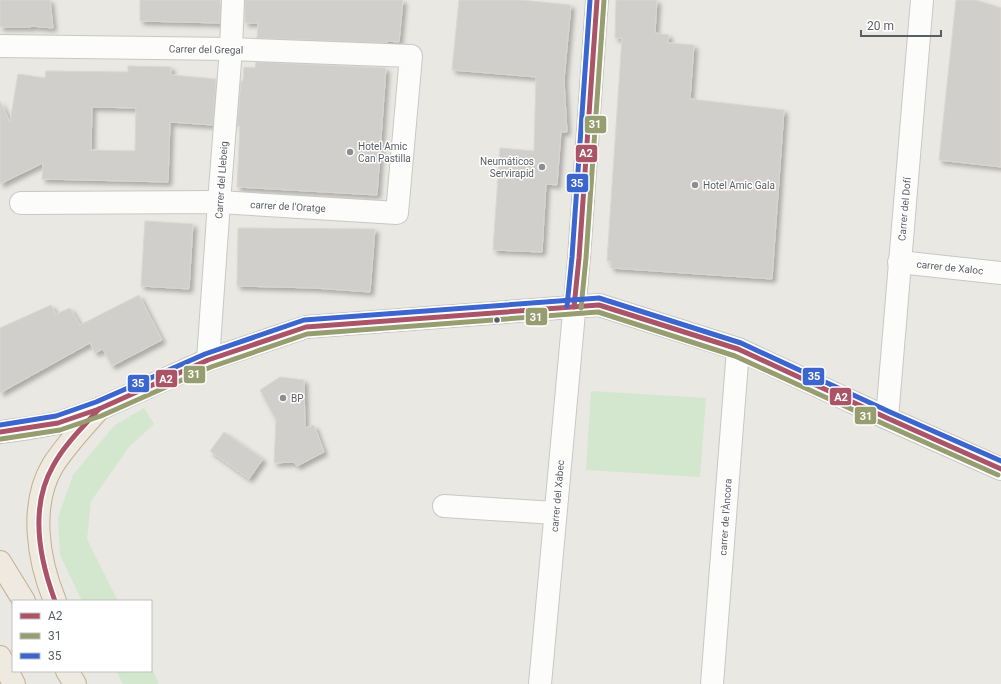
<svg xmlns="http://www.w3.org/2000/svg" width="1001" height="684" viewBox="0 0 1001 684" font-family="Roboto,sans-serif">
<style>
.green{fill:#d2e7cd}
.building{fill:#d1cfcc;stroke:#dad7d2;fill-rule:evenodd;filter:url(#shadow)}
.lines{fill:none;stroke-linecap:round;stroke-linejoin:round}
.minor-casing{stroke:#c7c7c6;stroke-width:24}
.tertiary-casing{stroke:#c7c7c6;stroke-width:24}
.motorway-casing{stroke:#c2af90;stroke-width:24}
.minor{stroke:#fcfcfb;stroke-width:22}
.tertiary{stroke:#fcfcfb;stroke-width:22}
.motorway{stroke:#eeeae0;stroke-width:22}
.bus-1-casing{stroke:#fff;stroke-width:8}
.bus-2-casing{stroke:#fff;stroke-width:8}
.bus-3-casing{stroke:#fff;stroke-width:8}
.bus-1{stroke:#ab5468;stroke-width:5}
.bus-2{stroke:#969e70;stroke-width:5}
.bus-3{stroke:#3b65cf;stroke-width:5}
.poi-dot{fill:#8c8e8f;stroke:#fff;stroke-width:1.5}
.bus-dot{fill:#595e62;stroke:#fff;stroke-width:1.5}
.labels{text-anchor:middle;stroke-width:3;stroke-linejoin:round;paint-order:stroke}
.street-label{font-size:10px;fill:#595e62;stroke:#fff}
.poi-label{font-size:10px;fill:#595e62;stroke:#fff;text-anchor:start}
.line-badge{stroke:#fff;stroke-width:1.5}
.badge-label{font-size:11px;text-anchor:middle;font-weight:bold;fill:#fff}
</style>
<defs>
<filter id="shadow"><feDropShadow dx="3.5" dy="3.5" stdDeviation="2" flood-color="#0004"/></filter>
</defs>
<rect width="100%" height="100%" fill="#eae8e3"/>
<!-- green -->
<g class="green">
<polygon points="591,391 706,398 700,477 586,470"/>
<polygon points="144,408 154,424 129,447 91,501 87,539 118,601 82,601 60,555 58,518 73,475 115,425"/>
<polygon points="151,667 159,684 123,684 116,671 151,671"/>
</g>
<!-- building -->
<g class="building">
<polygon points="0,0 50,0 53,28 31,26 31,27 0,27"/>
<polygon points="140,0 220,0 220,23 140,21"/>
<polygon points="245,0 403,0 399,42 387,41 387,43 257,38 258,23 245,23"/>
<polygon points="459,0 520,0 571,5 564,80 567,132 561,132 557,185 546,184 542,252 493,250 500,148 534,151 536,77 452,70"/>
<polygon points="616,0 657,0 655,33 669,35 668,43 694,45 690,99 784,110 772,279 611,268 611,261 607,261 622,38 615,38"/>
<polygon points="956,0 976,0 1001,8 1001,167 939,160"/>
<polygon points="256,62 386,68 377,195 237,187 240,126 237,126 241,81 243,81 244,67 255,68"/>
<path d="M 128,66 L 171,67 L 171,75 L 216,79 L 213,125 L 170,122 L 168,182 L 42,179 L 43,163 L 0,184 L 0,101 L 10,122 L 18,74 L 45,78 L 46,71 L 128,72 ZM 92,107 L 136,108 L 135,151 L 91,150 Z"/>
<polygon points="145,221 193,224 189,289 141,286"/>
<polygon points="238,228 375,229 370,292 314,288 237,286"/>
<polygon points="139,295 162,340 112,366 103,349 95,353 90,343 0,393 0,328 51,305 56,314 70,308 80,325"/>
<polygon points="280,377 304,380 305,428 314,425 324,452 297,466 293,462 274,463 276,420 260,390"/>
<polygon points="224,432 263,459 249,479 210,451"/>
</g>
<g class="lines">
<defs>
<g id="minor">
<polyline points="0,46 231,49 411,56 397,213 219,202 21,203"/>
<polyline points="899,262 1001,273"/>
<polyline points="208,360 219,202 231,49 233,0"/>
<polyline points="887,418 922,0"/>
<polyline points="444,506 555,513"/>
<polyline points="540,684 579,258 597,0"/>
<polyline points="712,684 738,349"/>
</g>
<polyline id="tertiary" points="0,432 30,428 58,423 99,409 208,360 306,327 599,305 738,349 887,418 1001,469"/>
<g id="motorway">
<polyline points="0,562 24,601"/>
<path d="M 55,601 C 38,560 29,505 53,465 C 66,445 83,427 99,409"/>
<polyline points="0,657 14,684"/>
<polyline points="67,671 75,684"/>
</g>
</defs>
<!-- minor casing -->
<use href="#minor" class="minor-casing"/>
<!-- tertiary casing -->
<use href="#tertiary" class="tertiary-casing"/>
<!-- motorway casing -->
<use href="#motorway" class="motorway-casing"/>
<!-- minor -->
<use href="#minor" class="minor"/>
<!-- tertiary -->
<use href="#tertiary" class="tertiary"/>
<!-- motorway -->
<use href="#motorway" class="motorway"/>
<defs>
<g id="bus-1">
<polyline points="574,307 579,258 597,0"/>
<polyline points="0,432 58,423 99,409 208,360 306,327 599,305 738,349 887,418 1001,469"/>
<path d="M 55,601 C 39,558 29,508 53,466 C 64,445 83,427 99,409"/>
</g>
<g id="bus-2">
<polyline points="581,308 586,258 604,0"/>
<polyline points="1,439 60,430 101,416 211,367 307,334 598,312 735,356 884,424 998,475"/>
</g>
<g id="bus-3">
<polyline points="567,306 572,257 590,0"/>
<polyline points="0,425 56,416 96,402 205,354 304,320 599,298 741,343 890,412 1001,461"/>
</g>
</defs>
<!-- bus-1 casing -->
<use href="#bus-1" class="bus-1-casing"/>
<!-- bus-2 casing -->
<use href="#bus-2" class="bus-2-casing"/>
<!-- bus-3 casing -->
<use href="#bus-3" class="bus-3-casing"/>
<!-- bus-1 -->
<use href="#bus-1" class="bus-1"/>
<!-- bus-2 -->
<use href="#bus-2" class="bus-2"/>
<!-- bus-3 -->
<use href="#bus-3" class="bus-3"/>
</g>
<!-- markers -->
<g class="poi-dot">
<circle cx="350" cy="152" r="4"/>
<circle cx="542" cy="167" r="4"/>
<circle cx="695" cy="185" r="4"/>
<circle cx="283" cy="398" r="4"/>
</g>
<circle class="bus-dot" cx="497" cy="320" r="3.5"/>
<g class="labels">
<!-- street labels -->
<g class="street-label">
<text transform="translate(206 49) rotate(1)" y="4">Carrer del Gregal</text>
<text transform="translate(221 180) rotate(-86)" y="4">Carrer del Llebeig</text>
<text transform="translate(288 206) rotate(3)" y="4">carrer de l'Oratge</text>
<text transform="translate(904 209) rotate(-85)" y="4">Carrer del Dofí</text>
<text transform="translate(950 267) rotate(6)" y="4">carrer de Xaloc</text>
<text transform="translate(557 496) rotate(-85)" y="4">carrer del Xabec</text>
<text transform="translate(725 517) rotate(-86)" y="4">carrer de l'Àncora</text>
</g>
<!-- poi labels -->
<g class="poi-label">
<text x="358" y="150">Hotel Amic<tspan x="358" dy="12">Can Pastilla</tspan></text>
<text x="534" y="165" text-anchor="end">Neumáticos<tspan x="534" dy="12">Servirapid</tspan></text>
<text x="703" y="189">Hotel Amic Gala</text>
<text x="291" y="402">BP</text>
</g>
</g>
<g class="line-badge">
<rect x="584" y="115" width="23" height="19" rx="4" fill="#969e70"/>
<rect x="575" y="144" width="23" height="19" rx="4" fill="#ab5468"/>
<rect x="566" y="173" width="23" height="20" rx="4" fill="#3b65cf"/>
<rect x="525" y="307" width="23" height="19" rx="4" fill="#969e70"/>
<rect x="183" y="365" width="23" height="19" rx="4" fill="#969e70"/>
<rect x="802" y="367" width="23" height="19" rx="4" fill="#3b65cf"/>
<rect x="155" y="369" width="23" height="19" rx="4" fill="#ab5468"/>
<rect x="127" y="374" width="23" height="19" rx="4" fill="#3b65cf"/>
<rect x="829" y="387" width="23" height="19" rx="4" fill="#ab5468"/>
<rect x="854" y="406" width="23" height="19" rx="4" fill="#969e70"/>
</g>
<g class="badge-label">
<text x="595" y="128">31</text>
<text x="586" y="157">A2</text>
<text x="577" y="187">35</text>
<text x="536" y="321">31</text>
<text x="194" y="378">31</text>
<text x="814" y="380">35</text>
<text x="166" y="383">A2</text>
<text x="138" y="387">35</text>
<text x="841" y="401">A2</text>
<text x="866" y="420">31</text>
</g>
<!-- legend -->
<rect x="12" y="600" width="140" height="72" fill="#ffffff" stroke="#bdbfc0"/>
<rect x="20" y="613" width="20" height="6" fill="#ab5468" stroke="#bdbfc0"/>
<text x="48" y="620" font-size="12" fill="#595e62">A2</text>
<rect x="20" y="633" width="20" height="6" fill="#969e70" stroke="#bdbfc0"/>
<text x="48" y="640" font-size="12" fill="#595e62">31</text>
<rect x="20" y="653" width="20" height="6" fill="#3b65cf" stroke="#bdbfc0"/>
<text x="48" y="660" font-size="12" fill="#595e62">35</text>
<!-- scale -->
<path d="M861 30v6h80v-6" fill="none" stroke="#595e62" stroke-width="2"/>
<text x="867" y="30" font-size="12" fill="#595e62" stroke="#ffffff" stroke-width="3" paint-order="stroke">20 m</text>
</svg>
